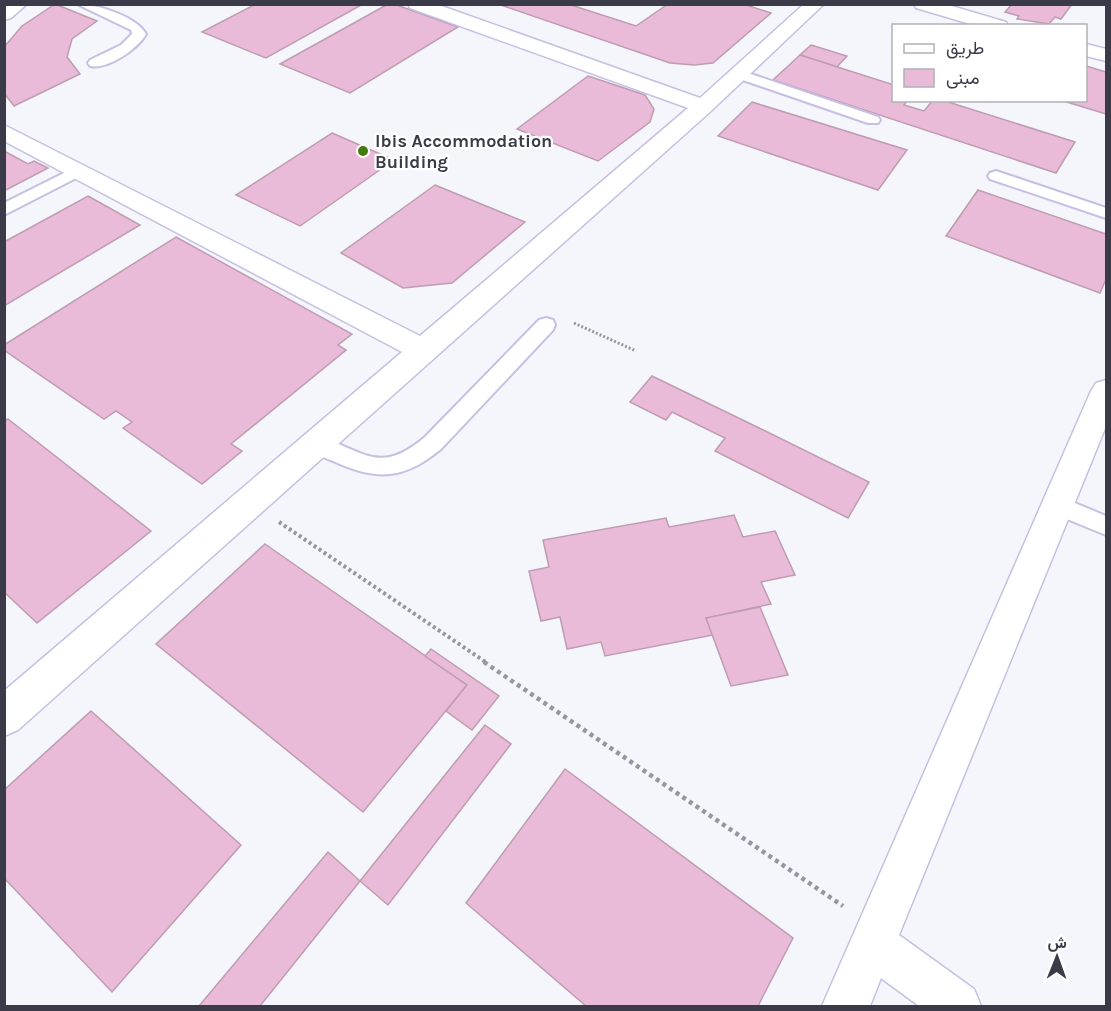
<svg xmlns="http://www.w3.org/2000/svg" width="1111" height="1011" viewBox="0 0 1111 1011" font-family="Karla,Vazirmatn,sans-serif">
<style>
.building{fill:#eabad9;stroke:#be9db2;stroke-width:1.5}
.lines{fill:none;stroke-linecap:round;stroke-linejoin:round}
.lane-casing{stroke:#c5c0e3;stroke-width:4}
.street-casing{stroke:#c5c0e3;stroke-width:3}
.path-far2{stroke:#9696a0;stroke-width:3;stroke-dasharray:2 2;stroke-linecap:butt}
.path-far1{stroke:#9696a0;stroke-width:4;stroke-dasharray:3 3;stroke-linecap:butt}
.path{stroke:#9696a0;stroke-width:4.5;stroke-dasharray:4 4;stroke-linecap:butt}
.lane{fill:#fff;fill-rule:evenodd}
.street{fill:#fff;fill-rule:evenodd}
.poi-dot{fill:#44790b;stroke:#fff;stroke-width:2}
.labels{text-anchor:middle;stroke-width:4.5;stroke-linejoin:round;paint-order:stroke}
.far-poi-label{font-size:18px;font-weight:bold;fill:#3b3a48;stroke:#fff;text-anchor:start}
</style>
<rect width="100%" height="100%" fill="#f5f5fc"/>
<!-- building -->
<g class="building">
<polygon points="55,4 97,21 72,39 67,57 80,74 14,106 4,93 4,47 22,26"/>
<polygon points="256,4 363,4 266,58 202,32"/>
<polygon points="388,4 394,4 458,27 350,93 280,64"/>
<polygon points="498,4 568,4 636,26 668,4 743,4 771,13 713,63 694,65 670,63"/>
<polygon points="1012,4 1072,4 1061,19 1055,17 1049,24 1017,19 1019,16 1005,12"/>
<polygon points="811,45 847,56 837,67 800,55"/>
<polygon points="800,55 894,85 894,100 908,100 904,105 924,111 933,100 942,100 1075,142 1056,173 773,80"/>
<polygon points="1086,66 1106,72 1106,114 1060,100 1086,100"/>
<polygon points="588,76 645,95 654,109 650,122 598,161 517,129"/>
<polygon points="752,102 907,150 878,190 718,136"/>
<polygon points="332,133 394,160 300,226 236,195"/>
<polygon points="4,151 28,164 34,161 48,168 4,191"/>
<polygon points="435,185 525,222 452,283 403,288 341,253"/>
<polygon points="978,190 1106,234 1106,279 1100,293 946,236"/>
<polygon points="88,196 140,225 4,306 4,242"/>
<polygon points="176,237 352,334 338,345 346,350 231,444 242,451 202,484 123,428 132,422 116,411 104,419 4,350 4,345"/>
<polygon points="652,376 757,427 869,482 848,518 715,451 725,438 672,412 666,420 630,402"/>
<polygon points="8,419 151,531 37,623 4,592 4,421"/>
<polygon points="734,515 743,537 775,531 795,575 761,582 771,604 706,618 713,635 605,656 601,642 567,649 560,617 541,621 529,571 549,567 543,540 666,518 669,527"/>
<polygon points="265,544 467,685 363,812 156,644"/>
<polygon points="760,607 788,675 731,686 706,618"/>
<polygon points="431,649 499,696 472,730 446,711 467,685 425,656"/>
<polygon points="91,711 241,845 112,992 4,878 4,790"/>
<polygon points="485,725 511,744 388,905 360,881"/>
<polygon points="565,769 793,938 758,1006 586,1006 466,903"/>
<polygon points="328,852 360,881 260,1006 199,1006"/>
</g>
<g class="lines">
<defs>
<g id="lane">
<path d="M 77,4 C 96,4 136,16 146,34 C 138,49 107,70 90,66 L 88,63 L 90,60 L 121,45 L 132,34 L 131,30 Z"/>
<polygon points="739,70 878,117 880,120 878,123 868,123 734,77 732,74"/>
<polygon points="78,166 84,168 86,171 84,174 4,215 4,203"/>
<polygon points="996,171 1106,208 1106,218 990,179 988,176 990,173"/>
<path d="M 546,318 L 553,320 L 555,325 L 553,330 L 441,449 C 404,480 376,481 333,461 C 323,457 311,453 306,444 L 309,438 L 317,436 C 365,451 379,476 425,437 L 539,320 Z"/>
<polygon points="1058,496 1106,516 1106,535 1050,512 1047,505 1050,498"/>
</g>
<g id="street">
<polygon points="27,4 11,18 4,20 5,4"/>
<polygon points="408,4 436,4 700,98 804,4 824,4 711,111 18,730 4,736 4,691 402,352 4,141 4,125 420,336 688,108 410,8"/>
<polygon points="914,4 945,4 1006,22 1008,26 977,26 916,8"/>
<polygon points="1086,44 1106,49 1106,61 1086,56"/>
<polygon points="1106,380 1106,426 899,935 974,989 981,1006 919,1006 881,978 870,1006 822,1006 1091,391 1096,383"/>
</g>
</defs>
<!-- lane casing -->
<use href="#lane" class="lane-casing"/>
<!-- street casing -->
<use href="#street" class="street-casing"/>
<!-- path-far2 -->
<polyline class="path-far2" points="574,323 636,351"/>
<!-- path-far1 -->
<polyline class="path-far1" points="279,522 487,663"/>
<!-- path -->
<polyline class="path" points="484,662 843,906"/>
<!-- lane -->
<use href="#lane" class="lane"/>
<!-- street -->
<use href="#street" class="street"/>
</g>
<!-- markers -->
<circle class="poi-dot" cx="363" cy="151" r="6"/>
<g class="labels">
<!-- far-poi labels -->
<g class="far-poi-label">
<text x="375" y="147">Ibis Accommodation<tspan x="375" dy="21">Building</tspan></text>
</g>
</g>
<!-- border -->
<rect width="1111" height="1011" fill="none" stroke="#3b3a48" stroke-width="12"/>
<!-- legend -->
<rect x="892" y="24" width="195" height="78" fill="#ffffff" stroke="#b1b0b6" stroke-width="1.5"/>
<rect x="904" y="44" width="30" height="9" fill="#ffffff" stroke="#b1b0b6" stroke-width="1.5"/>
<text x="946" y="54" font-size="18" fill="#3b3a48">طريق</text>
<rect x="904" y="69" width="30" height="18" fill="#eabad9" stroke="#b1b0b6" stroke-width="1.5"/>
<text x="946" y="84" font-size="18" fill="#3b3a48">مبنى</text>
<!-- north arrow -->
<g transform="translate(1057 957) rotate(1)" stroke="#ffffff" stroke-width="4.5" paint-order="stroke">
<path d="M0-4.5L10 22L0 15L-10 22Z" fill="#3b3a48"/>
<text y="-9" font-size="16" font-weight="bold" text-anchor="middle" fill="#3b3a48">ش</text>
</g>
</svg>
